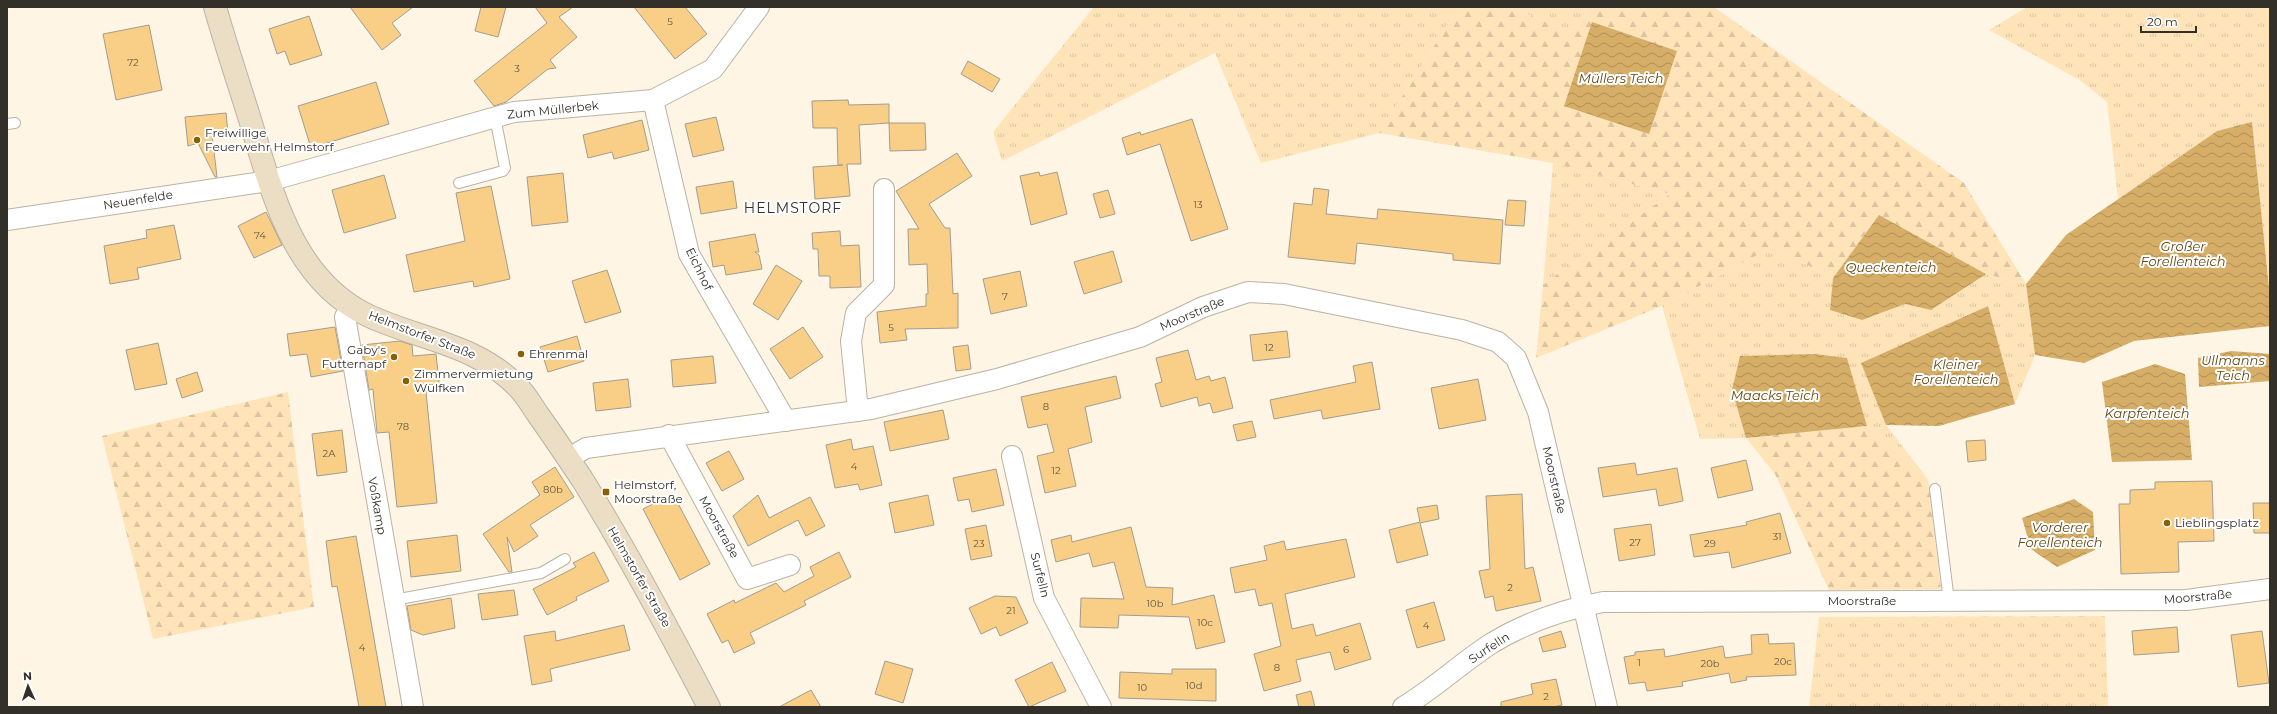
<svg xmlns="http://www.w3.org/2000/svg" width="2277" height="714" viewBox="0 0 2277 714" font-family="Montserrat,sans-serif">
<style>
.grass{fill:url(#grass-tufts)}
.forest{fill:url(#forest-firs)}
.water{fill:url(#water-waves)}
.building{fill:#f9cf88;stroke:#a59c8d}
.lines{fill:none;stroke-linecap:round;stroke-linejoin:round}
.service-casing{stroke:#bbb2a3;stroke-width:12}
.minor-casing{stroke:#bbb2a3;stroke-width:22}
.secondary-casing{stroke:#bbb2a3;stroke-width:24}
.service{stroke:#fff;stroke-width:10}
.minor{stroke:#fff;stroke-width:20}
.secondary{stroke:#ebdec5;stroke-width:22}
.poi-dot{fill:#896100;stroke:#fff;stroke-width:1.5}
.labels{text-anchor:middle;stroke-width:4;stroke-linejoin:round;paint-order:stroke}
.number-label{font-size:10px;fill:#645741}
.street-label{font-size:12px;fill:#332f29;stroke:#fff}
.poi-label{font-size:12px;fill:#332f29;stroke:#fff;text-anchor:start}
.water-label{font-size:13px;font-style:italic;fill:#63470f;stroke:#fff}
.quarter-label{font-size:14px;letter-spacing:1px;fill:#332f29;stroke:#fff}
</style>
<defs>
<pattern id="grass-tufts" width="24" height="20" patternUnits="userSpaceOnUse"><rect width="24" height="20" fill="#ffe4b9"/><path d="M3 7l-1-3M5 7V3M7 7l1-3M15 17l-1-3M17 17v-4M19 17l1-3" fill="none" stroke="#dbc49f"/></pattern>
<pattern id="forest-firs" width="22" height="20" patternUnits="userSpaceOnUse"><rect width="22" height="20" fill="#ffe4b9"/><path d="M5 1l3.5 6h-7zM16 11l3.5 6h-7z" fill="#dbc49f"/></pattern>
<pattern id="water-waves" width="16" height="10" patternUnits="userSpaceOnUse"><rect width="16" height="10" fill="#d7ae68"/><path d="M0 5q4-4 8 0t8 0" fill="none" stroke="#af8e56"/></pattern>
</defs>
<rect width="100%" height="100%" fill="#fff5e5"/>
<!-- grass -->
<g class="grass">
<polygon points="1094,7 1459,7 1379,133 1261,163 1215,53 1002,161 993,132"/>
<polygon points="1508,7 1588,7 1575,33"/>
<polygon points="2027,7 2270,7 2270,298 2252,123 2217,131 2118,199 2107,102 2081,81 1989,30"/>
<polygon points="1553,163 1670,194 1543,285"/>
<polygon points="1772,247 1833,278 1830,310 1862,320 1905,304 1931,310 1986,274 2026,284 2035,355 2015,404 1988,306 1861,363 1886,425 1928,479 1867,426 1847,358 1815,354 1732,390 1746,438 1700,439 1662,306"/>
<polygon points="2105,616 2108,707 1809,707 1819,617"/>
</g>
<!-- forest -->
<g class="forest">
<polygon points="1459,7 1508,7 1575,33 1588,7 1714,7 1964,183 2026,284 1986,274 1879,215 1833,278 1772,247 1662,306 1536,358 1543,285 1670,194 1553,163 1379,133"/>
<polygon points="288,392 314,607 153,639 102,436"/>
<polygon points="1867,426 1928,479 1941,589 1829,590 1775,474 1746,438"/>
</g>
<!-- water -->
<g class="water">
<polygon points="1592,22 1677,51 1649,134 1564,106"/>
<polygon points="2252,122 2270,298 2270,326 2134,341 2084,363 2035,355 2026,284 2066,235 2217,131"/>
<polygon points="1879,215 1986,274 1931,310 1905,304 1862,320 1830,310 1833,278"/>
<polygon points="1988,306 2015,404 1939,426 1886,425 1861,363"/>
<polygon points="2231,351 2270,354 2270,381 2199,387 2198,358"/>
<polygon points="1815,354 1847,358 1867,426 1746,438 1732,390 1740,356"/>
<polygon points="2155,364 2185,374 2192,460 2112,462 2102,382"/>
<polygon points="2074,499 2093,512 2095,550 2057,567 2031,549 2022,518"/>
</g>
<!-- building -->
<g class="building">
<polygon points="350,7 413,7 392,23 401,35 382,50"/>
<polygon points="481,7 506,7 498,37 475,31"/>
<polygon points="535,7 573,7 559,17 577,37 550,60 556,68 548,69 506,102 494,106 474,81 547,23"/>
<polygon points="634,7 685,7 707,34 675,59"/>
<polygon points="309,16 322,55 290,65 285,51 277,54 269,29"/>
<polygon points="149,25 162,90 116,100 103,34"/>
<polygon points="968,61 1000,79 992,92 961,74"/>
<polygon points="376,82 389,124 311,148 298,106"/>
<polygon points="848,100 849,105 889,104 889,123 859,125 861,164 847,164 850,196 815,199 813,167 843,165 838,165 837,128 813,128 812,101"/>
<polygon points="226,113 228,133 212,134 217,177 215,177 198,143 188,146 185,117"/>
<polygon points="716,117 724,150 693,157 685,124"/>
<polygon points="1192,119 1228,229 1191,241 1160,144 1127,155 1122,138 1140,132 1141,135"/>
<polygon points="642,120 649,150 614,159 612,152 588,158 583,135"/>
<polygon points="889,123 925,123 926,150 890,151"/>
<polygon points="957,153 972,176 929,204 945,228 950,228 953,294 958,293 958,328 905,329 907,340 880,343 877,312 926,306 926,294 928,294 927,264 909,265 908,229 919,229 896,191"/>
<polygon points="1039,172 1040,176 1057,172 1067,214 1031,225 1020,176"/>
<polygon points="563,173 568,222 532,226 527,177"/>
<polygon points="384,175 396,218 344,233 332,190"/>
<polygon points="733,181 737,208 701,214 696,187"/>
<polygon points="491,186 510,279 474,287 473,281 414,292 406,255 465,241 456,193"/>
<polygon points="1314,188 1329,190 1326,214 1377,219 1378,209 1503,220 1500,264 1453,260 1453,254 1357,243 1355,264 1288,257 1294,203 1312,205"/>
<polygon points="1108,190 1115,214 1100,218 1093,194"/>
<polygon points="1508,200 1526,201 1524,226 1505,225"/>
<polygon points="266,212 282,245 254,258 238,226"/>
<polygon points="174,225 181,259 137,268 139,279 110,284 104,246 147,238 146,230"/>
<polygon points="840,231 841,246 859,245 861,287 830,288 830,276 819,276 818,249 813,249 812,233"/>
<polygon points="755,234 759,252 755,252 759,255 762,269 726,275 724,265 713,267 709,242"/>
<polygon points="1113,251 1122,282 1084,294 1074,262"/>
<polygon points="776,265 802,281 778,320 753,304"/>
<polygon points="607,270 621,312 585,323 572,281"/>
<polygon points="1020,271 1027,306 991,314 983,279"/>
<polygon points="335,327 343,371 311,377 307,354 290,356 287,334"/>
<polygon points="803,327 823,357 790,379 770,349"/>
<polygon points="1287,331 1290,357 1253,361 1250,335"/>
<polygon points="577,336 584,361 548,372 540,347"/>
<polygon points="400,341 412,345 413,356 436,354 440,391 426,392 437,503 397,507 389,432 377,433 373,389 369,390 362,345"/>
<polygon points="158,343 167,384 135,390 126,350"/>
<polygon points="968,345 971,369 956,371 953,347"/>
<polygon points="1188,350 1196,380 1209,376 1211,381 1225,377 1233,408 1213,413 1210,403 1199,406 1197,397 1161,407 1155,384 1162,382 1156,358"/>
<polygon points="713,356 716,383 673,387 671,360"/>
<polygon points="1372,362 1380,409 1323,419 1321,410 1274,419 1270,400 1356,382 1353,366"/>
<polygon points="197,372 203,391 182,398 176,379"/>
<polygon points="1116,376 1121,398 1085,407 1092,442 1068,449 1076,486 1045,493 1037,456 1054,452 1047,424 1028,428 1021,397"/>
<polygon points="628,379 631,407 596,411 593,383"/>
<polygon points="1478,379 1486,420 1439,429 1431,388"/>
<polygon points="943,410 949,439 890,451 884,422"/>
<polygon points="1252,421 1256,437 1237,441 1233,425"/>
<polygon points="342,430 347,472 317,476 312,434"/>
<polygon points="851,439 853,450 873,446 882,485 860,490 858,484 835,488 826,445"/>
<polygon points="1985,440 1986,460 1968,462 1966,441"/>
<polygon points="729,451 744,479 722,491 706,463"/>
<polygon points="1746,460 1753,490 1718,498 1711,468"/>
<polygon points="1635,463 1637,475 1677,468 1683,501 1659,506 1656,489 1603,497 1598,468"/>
<polygon points="555,467 574,497 530,525 538,536 514,552 507,537 512,572 509,572 483,534 540,495 532,482"/>
<polygon points="996,469 1004,505 972,512 969,499 958,501 953,478"/>
<polygon points="2212,481 2214,541 2178,542 2179,572 2121,574 2119,504 2130,504 2130,490 2155,489 2155,482"/>
<polygon points="673,494 710,564 680,580 643,509"/>
<polygon points="1522,494 1525,569 1533,567 1541,601 1496,611 1493,596 1485,598 1479,571 1490,569 1486,496"/>
<polygon points="758,495 769,518 810,497 825,526 806,536 798,520 748,546 733,516"/>
<polygon points="928,495 934,525 895,533 889,503"/>
<polygon points="2253,503 2270,503 2270,533 2254,533"/>
<polygon points="1437,505 1439,519 1420,523 1428,555 1397,563 1389,530 1420,522 1417,508"/>
<polygon points="1780,513 1791,553 1732,568 1729,552 1694,557 1690,535 1747,525 1746,522"/>
<polygon points="1651,524 1655,555 1619,561 1614,529"/>
<polygon points="986,525 992,556 971,560 965,529"/>
<polygon points="1131,527 1146,587 1173,588 1172,605 1214,595 1225,642 1196,649 1189,617 1119,615 1118,628 1080,627 1081,598 1124,599 1114,562 1093,567 1089,553 1056,562 1051,540 1071,535 1072,542"/>
<polygon points="457,535 461,571 411,577 407,541"/>
<polygon points="356,536 386,707 359,707 337,586 332,587 326,541"/>
<polygon points="1346,539 1355,577 1285,594 1292,629 1313,624 1316,636 1360,623 1371,659 1335,670 1330,652 1296,660 1301,681 1264,691 1254,654 1281,646 1272,603 1259,606 1255,589 1235,593 1230,568 1267,560 1264,546 1284,541 1286,550"/>
<polygon points="594,552 609,581 576,597 577,600 547,615 533,589 576,567 573,563"/>
<polygon points="839,552 851,577 804,601 806,605 750,633 755,643 734,653 728,640 722,643 707,614 734,600 735,603 776,583 784,592 814,576 810,567"/>
<polygon points="514,590 518,615 482,620 478,594"/>
<polygon points="995,596 1016,597 1028,623 1000,636 996,627 981,634 969,608"/>
<polygon points="451,598 455,628 423,635 411,630 407,606"/>
<polygon points="1434,602 1445,640 1417,648 1406,610"/>
<polygon points="624,625 630,650 550,669 552,681 532,685 524,636 555,631 556,641"/>
<polygon points="2177,627 2179,652 2134,655 2132,631"/>
<polygon points="1561,631 1566,647 1543,652 1539,638"/>
<polygon points="2262,631 2269,683 2238,687 2231,635"/>
<polygon points="1768,634 1769,644 1794,643 1796,675 1746,677 1747,680 1731,683 1729,673 1682,682 1683,686 1647,691 1645,682 1629,684 1624,657 1635,655 1635,652 1664,649 1665,657 1723,646 1725,658 1752,654 1751,635"/>
<polygon points="885,661 913,669 903,703 875,694"/>
<polygon points="1052,662 1066,691 1029,707 1015,680"/>
<polygon points="1172,669 1216,669 1216,701 1119,698 1120,672 1172,674"/>
<polygon points="1556,679 1562,705 1553,707 1501,707 1501,702 1533,694 1531,684"/>
<polygon points="811,690 821,707 779,707"/>
<polygon points="1311,691 1315,707 1299,707 1296,695"/>
</g>
<g class="lines">
<defs>
<g id="service">
<polyline points="7,124 15,123"/>
<polyline points="459,183 503,171 505,168 495,117"/>
<polyline points="1935,489 1949,601"/>
<polyline points="394,600 541,573 565,559"/>
</g>
<g id="minor">
<polyline points="653,100 689,254 786,421"/>
<polyline points="7,220 269,181 514,112 653,100 713,69 759,7"/>
<polyline points="351,307 345,317 413,707"/>
<polyline points="858,411 851,341 856,313 884,285 884,189"/>
<polyline points="669,435 747,579 790,565"/>
<polyline points="1012,456 1044,598 1101,707"/>
<polyline points="569,458 586,448 871,409 997,379 1140,337 1203,307 1248,292 1284,294 1462,330 1498,342 1516,358 1538,412 1607,707"/>
<path d="M 1403,707 C 1435,688 1461,663 1492,643 C 1525,623 1565,609 1603,602 L 2186,600 L 2270,589"/>
</g>
<path id="secondary" d="M 215,7 C 226,46 239,84 251,123 C 273,196 294,281 369,316 C 419,339 478,345 518,387 C 526,395 532,406 539,416 C 554,437 568,458 582,479 C 628,553 669,630 709,707"/>
</defs>
<!-- service casing -->
<use href="#service" class="service-casing"/>
<!-- minor casing -->
<use href="#minor" class="minor-casing"/>
<!-- secondary casing -->
<use href="#secondary" class="secondary-casing"/>
<!-- service -->
<use href="#service" class="service"/>
<!-- minor -->
<use href="#minor" class="minor"/>
<!-- secondary -->
<use href="#secondary" class="secondary"/>
</g>
<!-- markers -->
<g class="poi-dot">
<circle cx="197" cy="140" r="4"/>
<circle cx="521" cy="354" r="4"/>
<circle cx="394" cy="357" r="4"/>
<circle cx="406" cy="381" r="4"/>
<rect x="602" y="488" width="8" height="8" rx="2"/>
<circle cx="2167" cy="523" r="4"/>
</g>
<g class="labels">
<!-- number labels -->
<g class="number-label">
<text x="670" y="25">5</text>
<text x="133" y="66">72</text>
<text x="517" y="72">3</text>
<text x="1198" y="208">13</text>
<text x="260" y="239">74</text>
<text x="1005" y="300">7</text>
<text x="891" y="331">5</text>
<text x="1269" y="351">12</text>
<text x="1046" y="410">8</text>
<text x="403" y="430">78</text>
<text x="329" y="457">2A</text>
<text x="854" y="470">4</text>
<text x="1056" y="474">12</text>
<text x="553" y="493">80b</text>
<text x="1777" y="540">31</text>
<text x="1635" y="546">27</text>
<text x="979" y="547">23</text>
<text x="1710" y="547">29</text>
<text x="1510" y="591">2</text>
<text x="1155" y="607">10b</text>
<text x="1011" y="614">21</text>
<text x="1205" y="626">10c</text>
<text x="1426" y="629">4</text>
<text x="362" y="651">4</text>
<text x="1346" y="653">6</text>
<text x="1783" y="665">20c</text>
<text x="1639" y="666">1</text>
<text x="1710" y="667">20b</text>
<text x="1277" y="671">8</text>
<text x="1194" y="689">10d</text>
<text x="1142" y="691">10</text>
<text x="1546" y="700">2</text>
</g>
<!-- street labels -->
<g class="street-label">
<text transform="translate(553 110) rotate(-6)" y="4">Zum Müllerbek</text>
<text transform="translate(138 200) rotate(-9)" y="4">Neuenfelde</text>
<text transform="translate(699 269) rotate(64)" y="4">Eichhof</text>
<text transform="translate(1192 314) rotate(-23)" y="4">Moorstraße</text>
<text transform="translate(422 335) rotate(21)" y="4">Helmstorfer Straße</text>
<text transform="translate(1554 480) rotate(77)" y="4">Moorstraße</text>
<text transform="translate(377 506) rotate(80)" y="4">Voßkamp</text>
<text transform="translate(719 527) rotate(61)" y="4">Moorstraße</text>
<text transform="translate(1040 575) rotate(76)" y="4">Surfelln</text>
<text transform="translate(639 577) rotate(60)" y="4">Helmstorfer Straße</text>
<text transform="translate(2198 597) rotate(-5)" y="4">Moorstraße</text>
<text x="1862" y="605">Moorstraße</text>
<text transform="translate(1489 648) rotate(-33)" y="4">Surfelln</text>
</g>
<!-- poi labels -->
<g class="poi-label">
<text x="205" y="137">Freiwillige<tspan x="205" dy="14">Feuerwehr Helmstorf</tspan></text>
<text x="386" y="354" text-anchor="end">Gaby's<tspan x="386" dy="14">Futternapf</tspan></text>
<text x="529" y="358">Ehrenmal</text>
<text x="414" y="378">Zimmervermietung<tspan x="414" dy="14">Wülfken</tspan></text>
<text x="614" y="489">Helmstorf,<tspan x="614" dy="14">Moorstraße</tspan></text>
<text x="2175" y="527">Lieblingsplatz</text>
</g>
<!-- water labels -->
<g class="water-label">
<text x="1621" y="83">Müllers Teich</text>
<text x="2183" y="251">Großer<tspan x="2183" dy="15">Forellenteich</tspan></text>
<text x="1891" y="272">Queckenteich</text>
<text x="2233" y="365">Ullmanns<tspan x="2233" dy="15">Teich</tspan></text>
<text x="1956" y="369">Kleiner<tspan x="1956" dy="15">Forellenteich</tspan></text>
<text x="1775" y="400">Maacks Teich</text>
<text x="2147" y="418">Karpfenteich</text>
<text x="2060" y="532">Vorderer<tspan x="2060" dy="15">Forellenteich</tspan></text>
</g>
<!-- quarter labels -->
<g class="quarter-label">
<text x="793" y="213">HELMSTORF</text>
</g>
</g>
<!-- border -->
<rect width="2277" height="714" fill="none" stroke="#332f29" stroke-width="16"/>
<!-- north arrow -->
<g transform="translate(28 686) rotate(357)" stroke="#ffffff" stroke-width="3" paint-order="stroke">
<path d="M0-3L7 15L0 10L-7 15Z" fill="#332f29"/>
<text y="-6" font-size="11" font-weight="bold" text-anchor="middle" fill="#332f29">N</text>
</g>
<!-- scale -->
<path d="M2141 26v6h55v-6" fill="none" stroke="#332f29" stroke-width="2"/>
<text x="2147" y="26" font-size="12" fill="#332f29" stroke="#ffffff" stroke-width="3" paint-order="stroke">20 m</text>
</svg>
